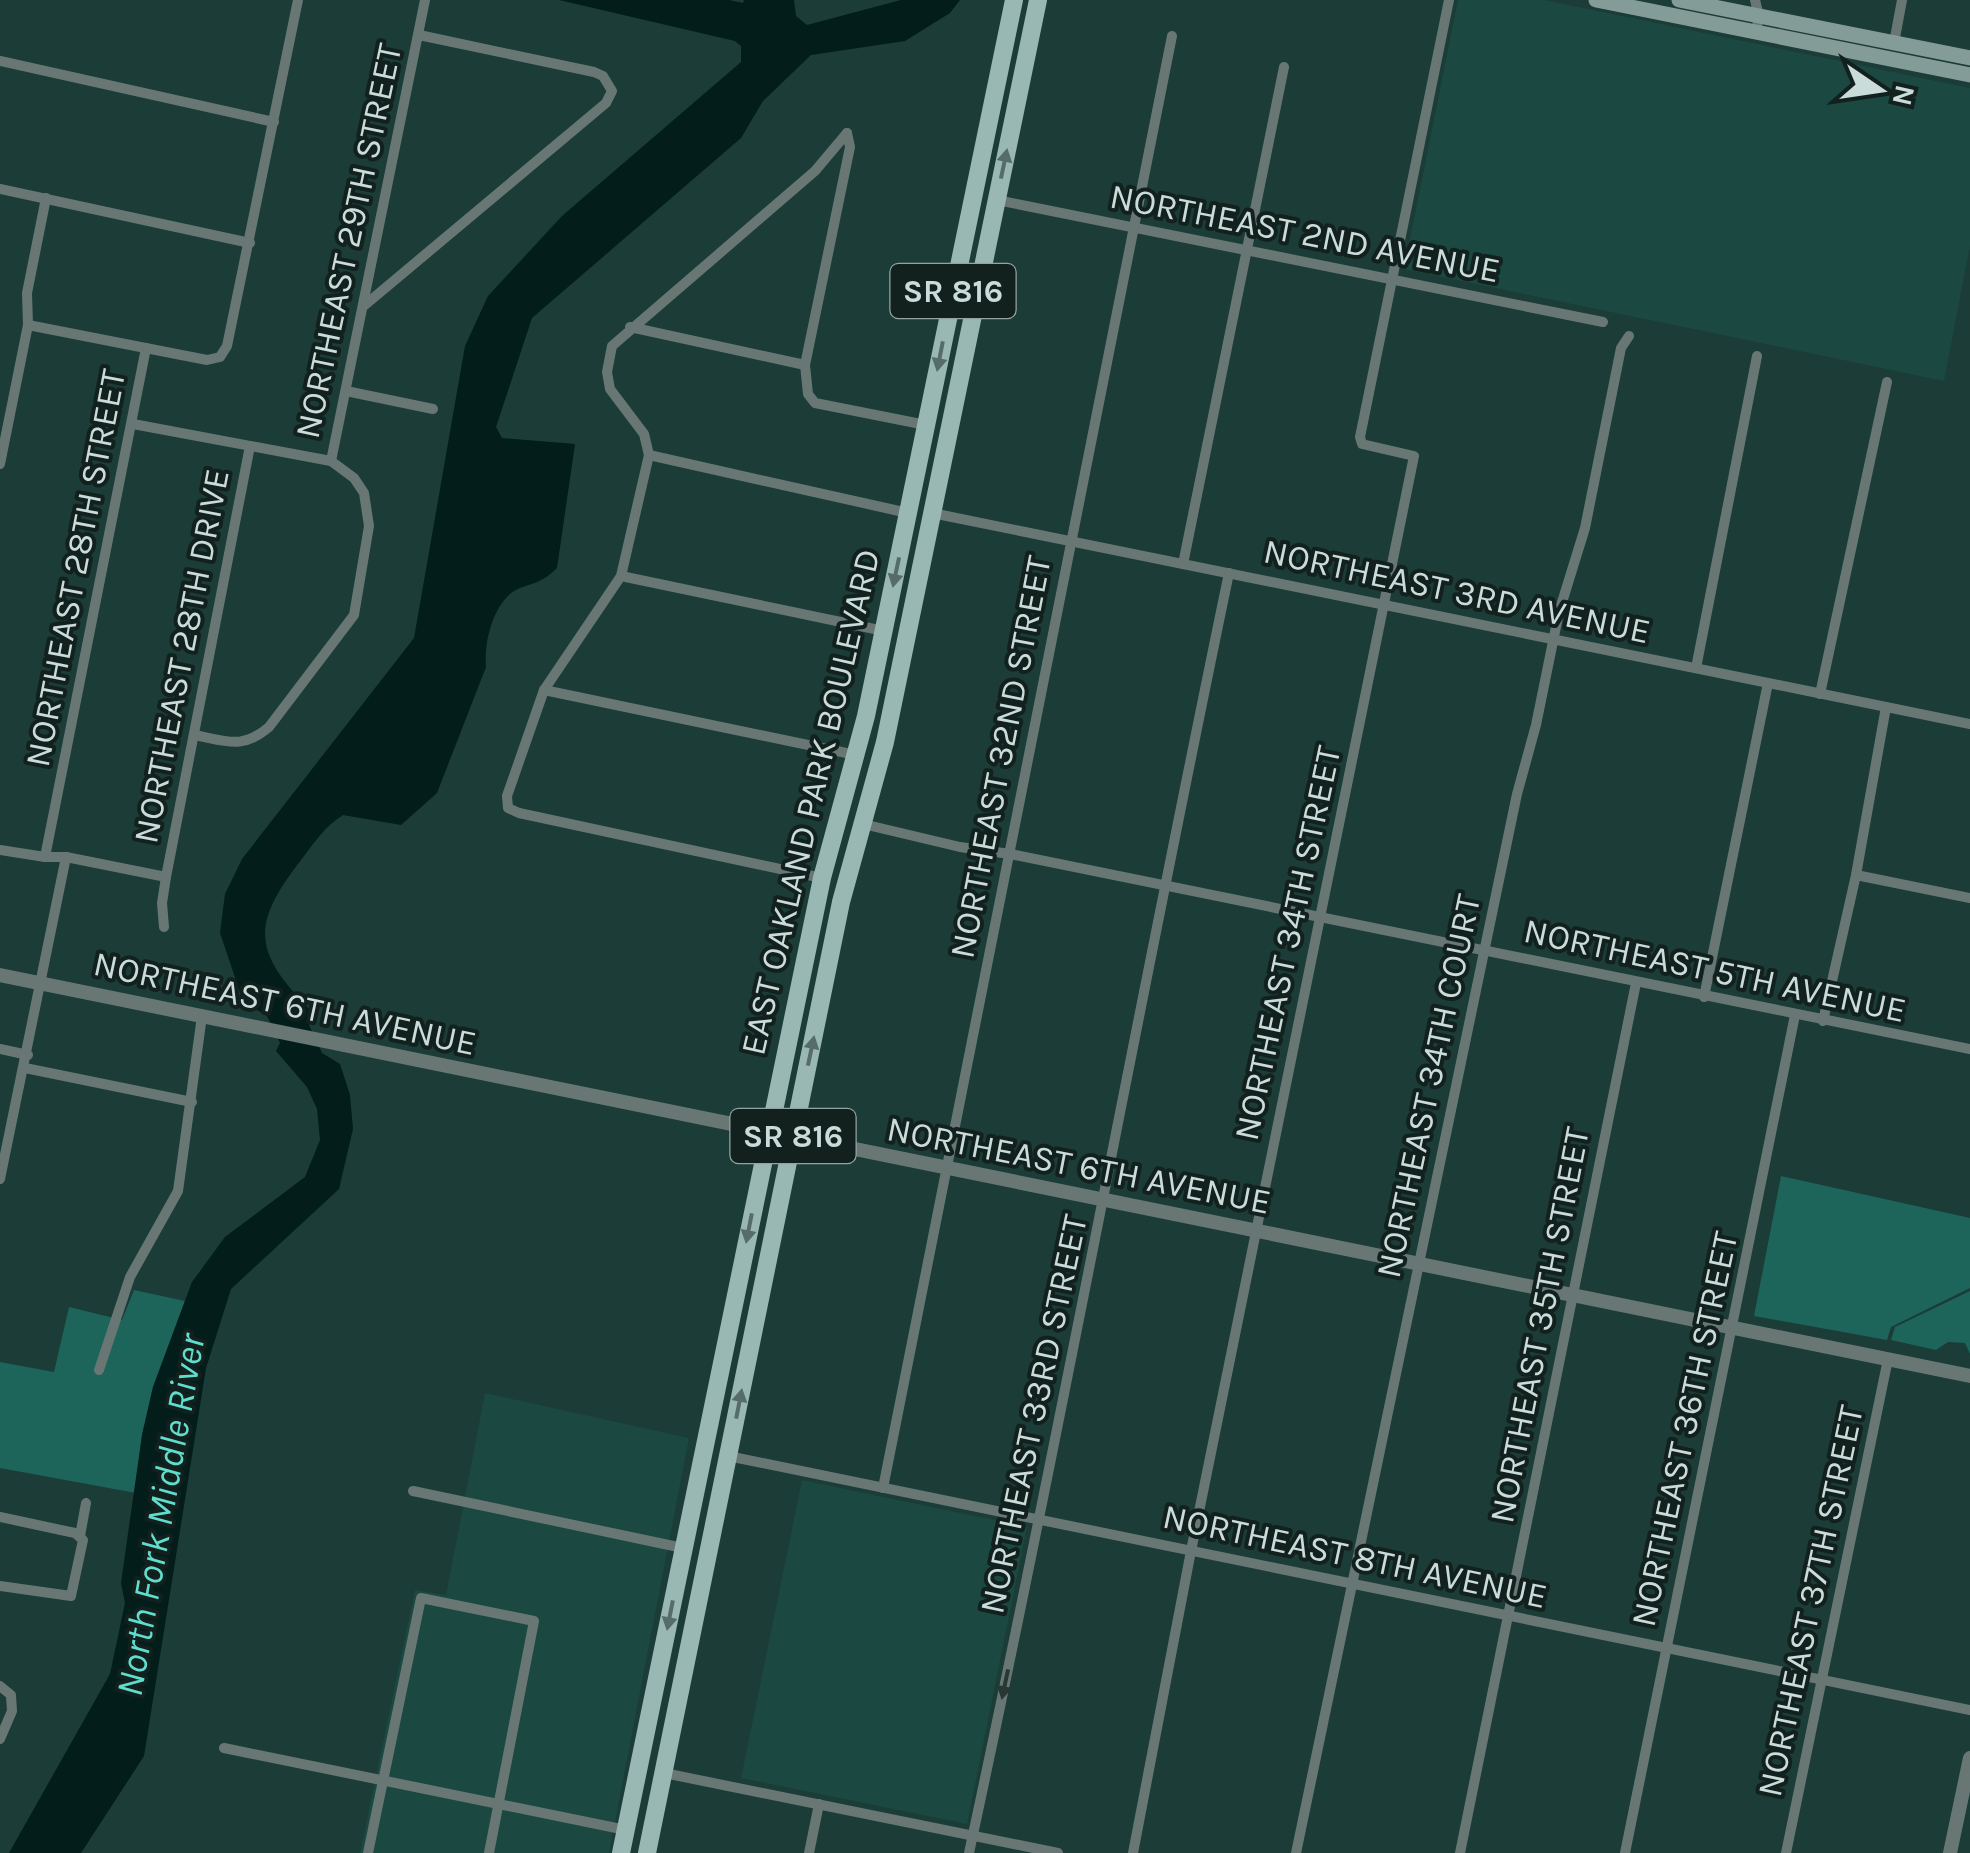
<svg xmlns="http://www.w3.org/2000/svg" width="1970" height="1853" viewBox="0 0 1970 1853" font-family="Karla,sans-serif">
<style>
.built{fill:#1c4842}
.green{fill:#1d645b}
.water{fill:#021d1a}
.lines{fill:none;stroke-linecap:round;stroke-linejoin:round}
.minor{stroke:#687774;stroke-width:10}
.tertiary{stroke:#687774;stroke-width:14}
.secondary{stroke:#849c98;stroke-width:15}
.primary{stroke:#9ab8b3;stroke-width:18}
.oneway{fill:#566c68}
.oneway2{fill:#283634}
.labels{text-anchor:middle;stroke-width:8;stroke-linejoin:round;paint-order:stroke}
.shield{fill:#12201e;stroke:#93a4a1;stroke-width:2.5}
.shield-label{font-size:32px;font-weight:bold;fill:#cadcd9}
.street-label{font-size:35px;fill:#cadcd9;stroke:#12201e}
.water-label{font-size:38px;font-style:italic;fill:#5fdece;stroke:#12201e}
</style>
<rect width="100%" height="100%" fill="#1b3c37"/>
<!-- built -->
<g class="built">
<polygon points="1458,0 1545,0 1970,88 1970,246 1944,381 1404,269"/>
<polygon points="485,1393 689,1438 609,1853 360,1853 415,1590 446,1595"/>
<polygon points="802,1480 1027,1527 967,1824 741,1778"/>
</g>
<!-- green -->
<g class="green">
<polygon points="1781,1176 1970,1218 1970,1288 1891,1327 1887,1340 1754,1316"/>
<polygon points="134,1290 185,1301 153,1387 142,1435 136,1493 0,1468 0,1362 54,1372 69,1307 122,1320"/>
<polygon points="1970,1291 1970,1354 1965,1343 1948,1342 1936,1350 1891,1340 1895,1327"/>
</g>
<!-- water -->
<path class="water" d="M 559,0 L 729,0 L 743,3 L 744,0 L 794,0 L 796,16 L 807,25 L 901,0 L 960,0 L 950,13 L 905,41 L 811,55 L 763,101 L 741,138 L 532,318 L 496,427 L 502,438 L 575,444 L 557,568 C 539,587 523,583 510,594 C 491,611 484,645 486,667 L 437,793 L 401,825 L 343,815 C 325,826 314,843 301,860 C 247,929 256,955 314,1014 L 309,1025 L 322,1053 L 340,1064 L 350,1095 L 353,1129 L 339,1189 L 231,1289 L 206,1368 L 144,1756 L 81,1853 L 9,1853 L 110,1674 L 125,1603 L 121,1583 L 142,1435 L 153,1387 L 192,1282 L 225,1237 L 305,1177 L 320,1140 L 317,1109 L 307,1087 L 276,1051 L 280,1043 L 267,1016 L 243,1001 L 220,933 L 225,894 L 242,859 L 414,638 L 465,346 L 488,296 L 562,216 L 741,62 L 741,46 L 735,41 Z"/>
<g class="lines">
<!-- minor -->
<g class="minor">
<polyline points="1755,0 1759,16 1756,32"/>
<polyline points="1894,43 1902,0"/>
<polyline points="0,61 274,122"/>
<polyline points="847,133 850,147 805,365 808,394 815,403 926,425"/>
<polyline points="0,189 250,243"/>
<polyline points="997,200 1603,322"/>
<polyline points="365,305 606,103 612,91 603,76 594,72 419,35"/>
<polyline points="28,325 207,360 220,357 227,346 298,0"/>
<polyline points="630,327 805,365"/>
<polyline points="346,391 433,409"/>
<path d="M 133,424 L 331,461 L 354,478 L 364,493 L 369,526 L 354,615 L 269,727 C 242,750 227,741 194,735"/>
<polyline points="649,455 908,513"/>
<polyline points="331,461 425,0"/>
<polyline points="0,464 28,325 27,293 46,198"/>
<polyline points="932,513 1970,724"/>
<polyline points="1183,564 1284,67"/>
<polyline points="621,576 884,631"/>
<polyline points="1696,668 1757,356"/>
<polyline points="544,690 856,755"/>
<polyline points="1820,694 1887,382"/>
<polyline points="863,824 960,847 1010,854 1970,1049"/>
<polyline points="0,850 45,857 66,857 166,877"/>
<polyline points="45,857 146,348"/>
<polyline points="1856,875 1970,898"/>
<polyline points="822,878 519,813 508,808 507,796 544,690 621,576 649,455 644,434 610,389 607,372 612,346 815,171 847,133"/>
<polyline points="164,927 162,903 166,877 250,446"/>
<polyline points="1704,997 1768,683"/>
<polyline points="1823,1021 1856,875 1886,707"/>
<polyline points="0,1049 28,1055"/>
<polyline points="25,1068 192,1102"/>
<polyline points="0,1179 66,857"/>
<polyline points="99,1370 130,1277 178,1191 202,1016"/>
<polyline points="728,1456 1970,1710"/>
<polyline points="883,1488 1172,36"/>
<polyline points="413,1491 683,1548"/>
<polyline points="0,1517 75,1533 83,1540 71,1596 0,1586"/>
<polyline points="80,1536 86,1503"/>
<polyline points="0,1686 11,1695 12,1711 0,1739"/>
<polyline points="224,1748 626,1830"/>
<polyline points="664,1773 1058,1853"/>
<polyline points="368,1853 421,1598 534,1621 489,1853"/>
<polyline points="809,1853 819,1804"/>
<path d="M 969,1853 C 1061,1427 1140,999 1229,573"/>
<polyline points="1133,1853 1191,1551 1414,456 1362,444 1360,437 1449,0"/>
<polyline points="1296,1853 1517,794 1536,725 1559,612 1585,528 1621,348 1629,336"/>
<polyline points="1460,1853 1636,983"/>
<polyline points="1625,1853 1795,1015"/>
<polyline points="1786,1853 1888,1359"/>
</g>
<!-- tertiary -->
<g class="tertiary">
<polyline points="0,975 1970,1376"/>
<polyline points="1950,1853 1970,1758"/>
</g>
<!-- secondary -->
<g class="secondary">
<polyline points="1596,0 1970,75"/>
<polyline points="1679,0 1970,58"/>
</g>
<!-- primary -->
<g class="primary">
<polyline points="621,1853 822,878 866,716 1014,0"/>
<polyline points="647,1853 841,902 885,742 1038,0"/>
</g>
</g>
<!-- one-way arrows -->
<defs><path id="oneway-solid" d="M-6-.8H1V-3.2L6.5 0L1 3.2V.8H-6Z" transform="scale(2.5)"/></defs>
<g class="oneway">
<use href="#oneway-solid" transform="translate(1004 164) rotate(-78)"/>
<use href="#oneway-solid" transform="translate(940 356) rotate(101)"/>
<use href="#oneway-solid" transform="translate(896 572) rotate(102)"/>
<use href="#oneway-solid" transform="translate(811 1051) rotate(-78)"/>
<use href="#oneway-solid" transform="translate(749 1228) rotate(101)"/>
<use href="#oneway-solid" transform="translate(739 1404) rotate(-79)"/>
<use href="#oneway-solid" transform="translate(670 1615) rotate(101)"/>
</g>
<use class="oneway2" href="#oneway-solid" transform="translate(1005 1684) rotate(102)"/>
<g class="labels">
<!-- shield labels -->
<g class="shield">
<rect x="890.5" y="264" width="125" height="54" rx="8"/>
<rect x="730.5" y="1109" width="125" height="54" rx="8"/>
</g>
<g class="shield-label">
<text x="953" y="302">SR 816</text>
<text x="793" y="1147">SR 816</text>
</g>
<!-- street labels -->
<g class="street-label">
<text transform="translate(1305 233) rotate(11)" y="12">NORTHEAST 2ND AVENUE</text>
<text transform="translate(348 241) rotate(-78)" y="12">NORTHEAST 29TH STREET</text>
<text transform="translate(75 568) rotate(-79)" y="12">NORTHEAST 28TH STREET</text>
<text transform="translate(1457 591) rotate(12)" y="12">NORTHEAST 3RD AVENUE</text>
<text transform="translate(181 656) rotate(-79)" y="12">NORTHEAST 28TH DRIVE</text>
<text transform="translate(1000 757) rotate(-79)" y="12">NORTHEAST 32ND STREET</text>
<text transform="translate(810 802) rotate(-77)" y="12">EAST OAKLAND PARK BOULEVARD</text>
<text transform="translate(1287 943) rotate(-78)" y="12">NORTHEAST 34TH STREET</text>
<text transform="translate(1715 970) rotate(12)" y="12">NORTHEAST 5TH AVENUE</text>
<text transform="translate(285 1003) rotate(12)" y="12">NORTHEAST 6TH AVENUE</text>
<text transform="translate(1428 1086) rotate(-78)" y="12">NORTHEAST 34TH COURT</text>
<text transform="translate(1079 1165) rotate(11)" y="12">NORTHEAST 6TH AVENUE</text>
<text transform="translate(1539 1325) rotate(-79)" y="12">NORTHEAST 35TH STREET</text>
<text transform="translate(1033 1414) rotate(-78)" y="12">NORTHEAST 33RD STREET</text>
<text transform="translate(1684 1429) rotate(-78)" y="12">NORTHEAST 36TH STREET</text>
<text transform="translate(1355 1556) rotate(12)" y="12">NORTHEAST 8TH AVENUE</text>
<text transform="translate(1810 1601) rotate(-78)" y="12">NORTHEAST 37TH STREET</text>
</g>
<!-- water labels -->
<g class="water-label">
<text transform="translate(160 1515) rotate(-80)" y="13">North Fork Middle River</text>
</g>
</g>
<!-- north arrow -->
<g transform="translate(1880 90) rotate(103)" stroke="#12201e" stroke-width="8" paint-order="stroke">
<path d="M0-8L18 38L0 25L-18 38Z" fill="#cadcd9"/>
<text y="-15" font-size="28" font-weight="bold" text-anchor="middle" fill="#cadcd9">N</text>
</g>
</svg>
